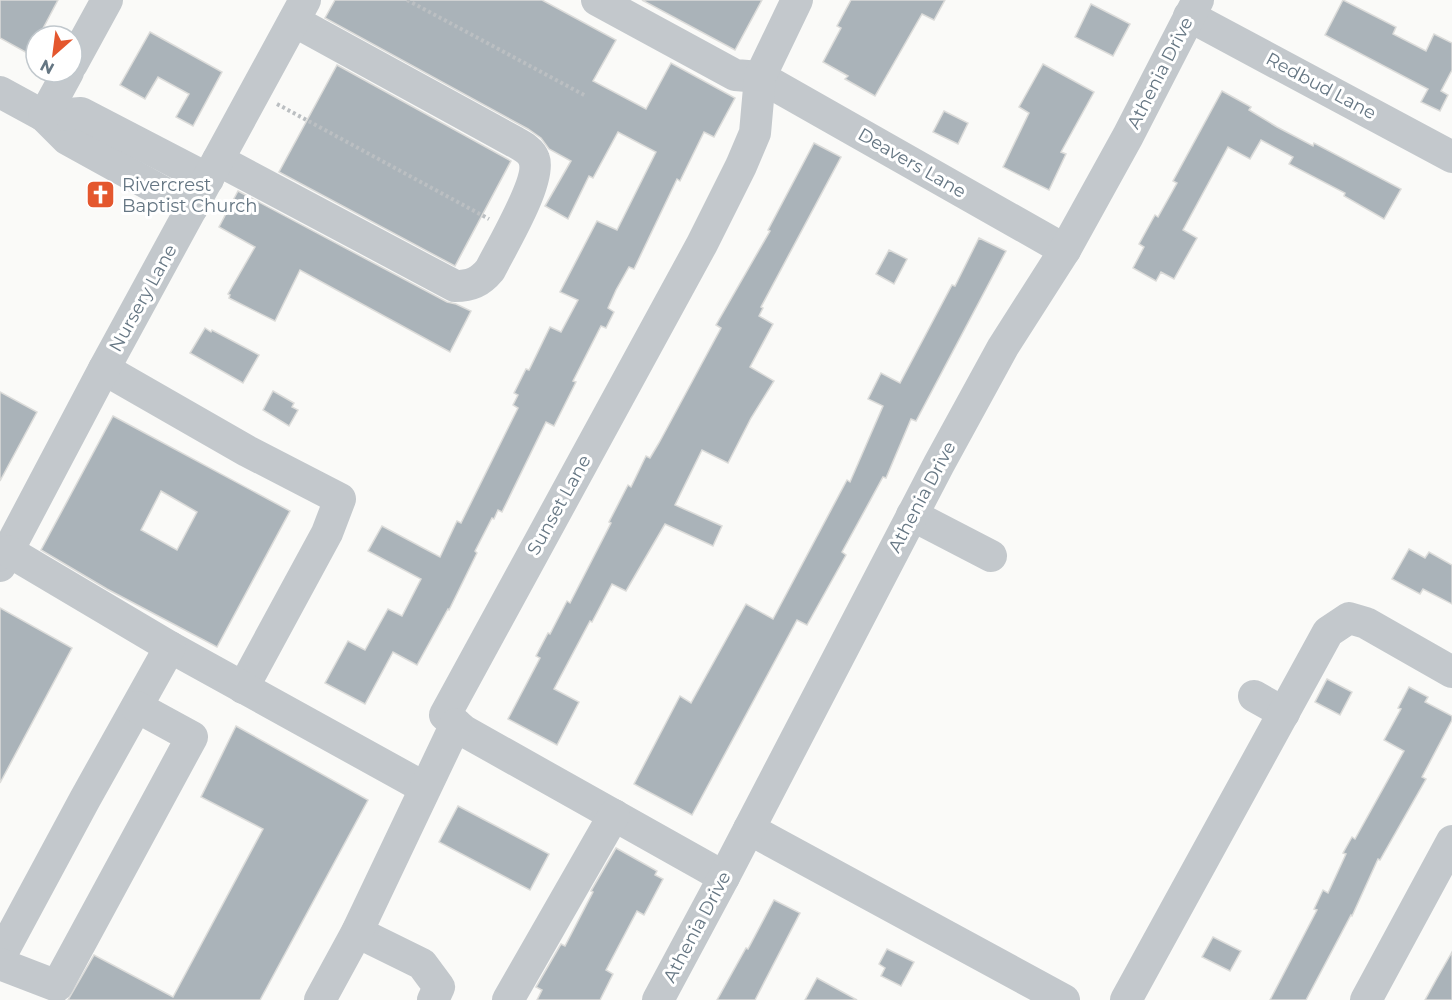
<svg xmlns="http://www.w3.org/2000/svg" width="1452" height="1000" viewBox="0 0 1452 1000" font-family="Montserrat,sans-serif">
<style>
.building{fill:#aab3b9;stroke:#dcdcda;stroke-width:1.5;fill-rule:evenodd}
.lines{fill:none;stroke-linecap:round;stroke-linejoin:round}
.path{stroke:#bbbfc2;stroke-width:4;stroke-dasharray:3 3;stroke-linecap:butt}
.minor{stroke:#c3c8cc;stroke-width:32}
.labels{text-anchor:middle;stroke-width:6;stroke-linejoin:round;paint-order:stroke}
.street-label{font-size:18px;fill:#657683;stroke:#fff}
.poi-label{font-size:18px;fill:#657683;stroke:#fff;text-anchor:start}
</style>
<rect width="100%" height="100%" fill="#fafaf8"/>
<!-- building -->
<g class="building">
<polygon points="0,0 58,0 39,36 36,36 36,41 29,54 0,38"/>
<polygon points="335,0 542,0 616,40 593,81 646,109 671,63 735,98 714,137 704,132 680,181 677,179 634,269 629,267 616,290 608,308 614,312 606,328 601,326 573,381 576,382 554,426 546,422 502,512 498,510 494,519 492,518 475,551 477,553 449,610 448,609 417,665 393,652 365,704 325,683 348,641 365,650 388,609 402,616 421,579 368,551 382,526 440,557 457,521 461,523 518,408 513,405 518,395 514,393 526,369 529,370 550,327 561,332 578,300 560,292 597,221 617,230 656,152 618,132 593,178 589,176 568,219 545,206 571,161 549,149 541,138 528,129 325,18"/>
<polygon points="642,0 762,0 735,50"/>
<polygon points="851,0 945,0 934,20 922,14 875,96 845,79 848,76 823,62 841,28 837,26"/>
<polygon points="1343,0 1396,27 1393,34 1426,51 1434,34 1452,43 1452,70 1441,91 1448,95 1440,111 1421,102 1428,89 1325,35"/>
<polygon points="1091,4 1130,24 1113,56 1075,37"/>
<polygon points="150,32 222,72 193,126 176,117 189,94 158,77 145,99 120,85"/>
<polygon points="1043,64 1094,92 1061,152 1066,154 1049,190 1003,167 1029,113 1019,107"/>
<polygon points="337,65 511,161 455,266 279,172"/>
<polygon points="1222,91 1251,107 1249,110 1277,127 1313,146 1314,143 1401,189 1384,219 1344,196 1345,193 1289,164 1293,157 1261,140 1250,159 1228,147 1183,230 1197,238 1174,279 1161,272 1156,281 1133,268 1144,247 1139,244 1155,215 1158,217 1177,183 1173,181"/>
<polygon points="944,111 968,123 958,144 933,132"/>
<polygon points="814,143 841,157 761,307 763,308 759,316 773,324 750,367 774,381 751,418 728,463 702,450 675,505 722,526 713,546 665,524 626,591 612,584 592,622 590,621 554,689 579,702 557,745 508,719 540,658 536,656 548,633 550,634 567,601 570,603 611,523 609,522 628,485 631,487 646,456 650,458 659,443 721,328 716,325 770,231 768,230"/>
<polygon points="238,191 447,302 456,304 471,311 450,352 300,270 275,321 229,298 230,295 228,294 255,247 219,227"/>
<polygon points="979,238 1006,251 916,421 911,419 886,478 883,477 842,552 846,555 807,625 797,620 692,815 634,784 680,696 691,703 746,604 773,619 847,480 850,482 883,406 868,399 881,373 900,383 952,285 955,286"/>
<polygon points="889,250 907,259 894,284 876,274"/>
<polygon points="205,328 211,332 212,330 259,355 243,383 190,353"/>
<polygon points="273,391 294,403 292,407 298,410 289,426 263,410"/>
<polygon points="0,392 37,412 0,481"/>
<path d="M 113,416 L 290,511 L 217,647 L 107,589 L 41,550 ZM 161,491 L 197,512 L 177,550 L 141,530 Z"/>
<polygon points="1409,549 1425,558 1429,552 1452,565 1452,604 1423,589 1420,594 1392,579"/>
<polygon points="0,608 72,648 0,783"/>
<polygon points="1327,679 1352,692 1340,715 1315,702"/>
<polygon points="1409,687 1428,697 1425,702 1452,716 1452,720 1422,777 1426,779 1380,860 1378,859 1352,916 1351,915 1306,1000 1270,1000 1317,910 1314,909 1323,890 1328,893 1346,854 1343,853 1352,837 1355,839 1404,751 1384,740 1401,709 1398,708"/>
<polygon points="236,726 368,800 260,1000 68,1000 94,955 173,997 263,829 201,797"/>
<polygon points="458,806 549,854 530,890 439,842"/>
<polygon points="616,848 657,871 655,875 663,879 644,915 637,911 606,970 613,974 600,1000 537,1000 542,990 536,987 561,944 565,946 593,892 591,891"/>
<polygon points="774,900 800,913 755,1000 717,1000 746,948 748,949"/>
<polygon points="1213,937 1241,951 1230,971 1202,957"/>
<polygon points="887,949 914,962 901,986 881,976 885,968 879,964"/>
<polygon points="1452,952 1452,1000 1425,1000 1436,980"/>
<polygon points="817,978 857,1000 805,1000"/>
</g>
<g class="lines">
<!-- path -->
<g class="path">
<polyline points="407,0 586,96"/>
<polyline points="277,104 489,219"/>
</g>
<!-- minor -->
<g class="minor">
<polyline points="597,0 735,75 760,77 1065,250"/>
<polyline points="1189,16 1452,157"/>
<polyline points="72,64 107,0"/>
<polyline points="0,92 44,116 67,139 192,208"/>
<polyline points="44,116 81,113 208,179"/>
<polyline points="44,116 68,72"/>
<path d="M 218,160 L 455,286 C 471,286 480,282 490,270 C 501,248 542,180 534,159 C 531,150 520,145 513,141 L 294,21"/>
<polyline points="104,369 247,451 340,499 327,533 243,688"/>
<polyline points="912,515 991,556"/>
<polyline points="0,566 104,369 305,0"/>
<polyline points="170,647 425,788"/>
<polyline points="1254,696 1284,713"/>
<polyline points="749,829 1064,1000"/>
<polyline points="724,877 464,731 445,715 702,244 741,166 755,133 760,77 797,0"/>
<polyline points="357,932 422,964 439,987 433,1000"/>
<polyline points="0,957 85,799 170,647 8,551"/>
<polyline points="0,964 57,986 192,737 137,707"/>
<polyline points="320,1000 357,932 456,724"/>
<polyline points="508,1000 614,815"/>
<polyline points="658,1000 724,877 939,464 1003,347 1065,250 1128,136 1198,0"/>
<polyline points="1126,1000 1328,632 1349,618 1366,623 1452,672"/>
<polyline points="1366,1000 1452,841"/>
</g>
</g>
<!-- icons -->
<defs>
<symbol id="church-square" viewBox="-11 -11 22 22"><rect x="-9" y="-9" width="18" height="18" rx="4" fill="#e4572e" stroke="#fff"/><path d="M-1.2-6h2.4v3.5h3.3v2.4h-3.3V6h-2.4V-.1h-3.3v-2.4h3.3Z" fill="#fff"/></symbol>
</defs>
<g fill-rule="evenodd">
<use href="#church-square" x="84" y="178" width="33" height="33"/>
</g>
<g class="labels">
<!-- street labels -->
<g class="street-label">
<text transform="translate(1160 73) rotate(-63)" y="6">Athenia Drive</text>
<text transform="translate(1321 86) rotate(28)" y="6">Redbud Lane</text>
<text transform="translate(912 163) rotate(30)" y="6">Deavers Lane</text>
<text transform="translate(143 298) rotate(-61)" y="6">Nursery Lane</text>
<text transform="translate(922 497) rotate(-62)" y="6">Athenia Drive</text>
<text transform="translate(559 505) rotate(-61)" y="6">Sunset Lane</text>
<text transform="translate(697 927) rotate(-62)" y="6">Athenia Drive</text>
</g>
<!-- poi labels -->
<g class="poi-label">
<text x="122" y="191">Rivercrest<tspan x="122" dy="21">Baptist Church</tspan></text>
</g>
</g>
<!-- north arrow -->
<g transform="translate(54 54) rotate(208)"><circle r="28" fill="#ffffff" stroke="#c1c8cd" stroke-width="1.5"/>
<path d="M0-4.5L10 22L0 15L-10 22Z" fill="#e4572e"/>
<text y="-9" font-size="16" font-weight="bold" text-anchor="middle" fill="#657683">N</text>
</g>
</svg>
